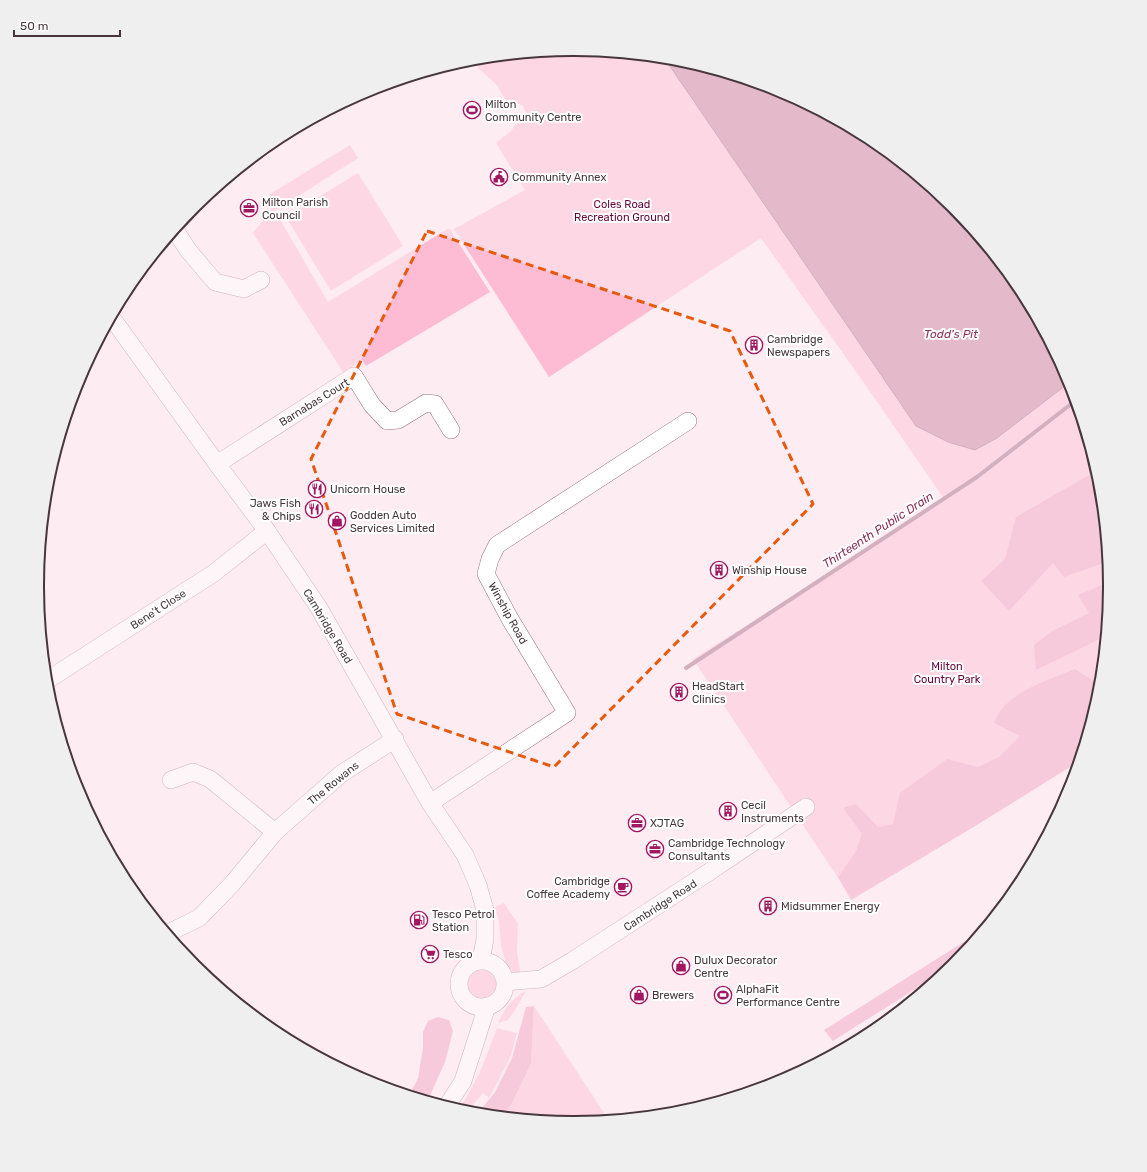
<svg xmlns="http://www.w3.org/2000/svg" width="1147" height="1172" viewBox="0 0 1147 1172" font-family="Rubik,sans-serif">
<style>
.green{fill:#febcd4}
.forest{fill:#f0a1bf}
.water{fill:#c67a98;stroke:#a0667d}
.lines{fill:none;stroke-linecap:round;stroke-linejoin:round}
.stream{stroke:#a0667d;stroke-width:4}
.minor-casing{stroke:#96717e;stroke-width:18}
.minor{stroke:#fff;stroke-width:17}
.marked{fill:none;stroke:#e8590c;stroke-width:3;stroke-dasharray:8 5;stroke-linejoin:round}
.labels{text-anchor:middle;stroke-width:4;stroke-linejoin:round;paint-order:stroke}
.poi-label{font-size:11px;fill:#47373d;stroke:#fff;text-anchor:start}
.park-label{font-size:11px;fill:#64063a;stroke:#fff}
.street-label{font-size:11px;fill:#47373d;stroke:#fff}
.water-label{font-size:12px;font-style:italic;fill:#8c315b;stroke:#fff}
.rim{fill:none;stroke:#47373d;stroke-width:2}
</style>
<rect width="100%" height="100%" fill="#fdecf2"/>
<!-- green -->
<g class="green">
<polygon points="574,50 678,60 779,90 872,140 953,207 1020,288 1069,381 1100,482 1110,586 1100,691 1078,762 852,899 693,659 945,500 862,380 761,238 549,377 454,229 525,190 496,143 511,131 516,124 522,122 526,112 522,105 506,101 497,85 478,68 478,59"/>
<polygon points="350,145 358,158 275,211 328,302 449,228 490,292 366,366 362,360 343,372 253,233 271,210 270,194"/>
<polygon points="358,173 403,246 331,291 286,217"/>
<polygon points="504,903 518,924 517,952 521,976 513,972 506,964 501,946 499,921 495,907"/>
<circle cx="482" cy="984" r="14"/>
<path d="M 526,991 L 515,1010 L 508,1020 L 498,1023 C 504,1009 513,997 526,991 Z"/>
<polygon points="534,1006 608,1119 573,1122 503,1116 511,1105 531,1064"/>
<polygon points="497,1028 517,1033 510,1058 489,1098 483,1093 467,1112 458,1109 465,1100 480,1072"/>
</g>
<!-- forest -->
<g class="forest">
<polygon points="1089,475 1100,483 1106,545 1104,563 1064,577 1053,563 1009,611 981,581 1005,559 1016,517"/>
<polygon points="1109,579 1110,586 1105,634 1098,640 1036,670 1034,645 1052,631 1089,613 1078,595 1104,584"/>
<path d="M 1075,669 L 1097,683 L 1100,682 L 1100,691 L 1078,762 L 977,825 L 851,900 L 838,877 L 856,851 L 862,834 L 843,808 L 856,804 L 878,827 L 893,824 L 900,793 L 947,759 L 978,767 L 999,757 L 1020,736 L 994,723 C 1004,693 1048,680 1075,669 Z"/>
<polygon points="981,931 953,966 930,984 928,981 833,1041 824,1030"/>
<polygon points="534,1006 531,1064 511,1105 503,1116 478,1113 495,1092 512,1058 526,1007"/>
<polygon points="438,1017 449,1020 453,1031 445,1062 428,1100 410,1094 418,1078 423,1048 423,1032 428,1021"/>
</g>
<!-- water -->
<polygon class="water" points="665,59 678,60 779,90 872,140 953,207 1020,288 1070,382 997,438 975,450 948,442 916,426"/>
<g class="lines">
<!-- stream -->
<polyline class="stream" points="686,668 977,477 1075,401"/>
<defs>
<g id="minor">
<polyline points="175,230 188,250 215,282 244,289 261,280"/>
<polyline points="112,318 217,464 267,531 319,608 430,803 465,855 478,885 485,910 485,939 481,960"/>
<polyline points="217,464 354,376 372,405 387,421 398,420 426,403 435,404 451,430"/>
<polyline points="46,681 214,573 267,531"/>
<polyline points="171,780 193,772 210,779 275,832"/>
<polyline points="430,803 567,713 510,619 486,574 490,559 497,545 688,421"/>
<polyline points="168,933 199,918 232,884 275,832 341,774 395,739"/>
<circle cx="482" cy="984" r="23"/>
<polyline points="506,982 541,979 572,961 700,878 806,807"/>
<polyline points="447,1106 463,1081 487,1006"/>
</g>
</defs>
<!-- minor casing -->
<use href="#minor" class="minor-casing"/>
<!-- minor -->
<use href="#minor" class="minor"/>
</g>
<!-- marked area -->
<path d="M0 0H1147V1172H0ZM 427,231 L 730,331 L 813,504 L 554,767 L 397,714 L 311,459 Z" fill="#fdecf2" fill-opacity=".55" fill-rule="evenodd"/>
<path class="marked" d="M 427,231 L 730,331 L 813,504 L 554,767 L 397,714 L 311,459 Z"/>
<!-- icons -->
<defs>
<symbol id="stadium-ring" viewBox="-11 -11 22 22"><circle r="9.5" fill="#fff" stroke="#a11761" stroke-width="1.5"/><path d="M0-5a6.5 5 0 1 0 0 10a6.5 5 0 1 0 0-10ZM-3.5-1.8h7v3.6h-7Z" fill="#a11761"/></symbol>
<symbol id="civic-ring" viewBox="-11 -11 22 22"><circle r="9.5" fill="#fff" stroke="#a11761" stroke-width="1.5"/><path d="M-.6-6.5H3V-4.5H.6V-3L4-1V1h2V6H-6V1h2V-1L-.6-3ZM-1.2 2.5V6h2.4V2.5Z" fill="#a11761"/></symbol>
<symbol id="office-ring" viewBox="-11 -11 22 22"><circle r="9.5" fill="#fff" stroke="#a11761" stroke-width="1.5"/><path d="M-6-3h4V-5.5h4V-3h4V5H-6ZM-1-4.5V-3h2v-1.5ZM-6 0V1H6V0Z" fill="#a11761"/></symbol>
<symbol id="building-ring" viewBox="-11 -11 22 22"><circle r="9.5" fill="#fff" stroke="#a11761" stroke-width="1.5"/><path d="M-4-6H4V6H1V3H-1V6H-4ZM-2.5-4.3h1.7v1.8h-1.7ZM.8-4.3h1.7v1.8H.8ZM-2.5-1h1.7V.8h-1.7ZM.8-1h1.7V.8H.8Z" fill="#a11761"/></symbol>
<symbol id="restaurant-ring" viewBox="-11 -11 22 22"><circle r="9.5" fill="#fff" stroke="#a11761" stroke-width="1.5"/><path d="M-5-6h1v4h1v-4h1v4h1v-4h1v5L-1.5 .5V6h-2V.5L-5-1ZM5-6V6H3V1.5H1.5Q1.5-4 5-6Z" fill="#a11761"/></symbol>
<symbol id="shop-ring" viewBox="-11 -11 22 22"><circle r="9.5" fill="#fff" stroke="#a11761" stroke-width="1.5"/><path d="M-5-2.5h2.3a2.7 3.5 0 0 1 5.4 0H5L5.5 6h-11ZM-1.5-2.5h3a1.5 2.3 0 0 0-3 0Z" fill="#a11761"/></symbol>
<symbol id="cafe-ring" viewBox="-11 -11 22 22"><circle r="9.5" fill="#fff" stroke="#a11761" stroke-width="1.5"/><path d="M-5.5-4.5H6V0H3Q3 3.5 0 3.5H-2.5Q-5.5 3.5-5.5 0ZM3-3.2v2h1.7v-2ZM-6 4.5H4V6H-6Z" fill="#a11761"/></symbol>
<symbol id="fuel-ring" viewBox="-11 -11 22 22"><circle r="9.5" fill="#fff" stroke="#a11761" stroke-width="1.5"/><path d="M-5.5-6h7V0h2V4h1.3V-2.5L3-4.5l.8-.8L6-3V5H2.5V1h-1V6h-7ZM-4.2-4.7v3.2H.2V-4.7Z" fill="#a11761"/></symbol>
<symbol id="supermarket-ring" viewBox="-11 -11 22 22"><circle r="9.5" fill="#fff" stroke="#a11761" stroke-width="1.5"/><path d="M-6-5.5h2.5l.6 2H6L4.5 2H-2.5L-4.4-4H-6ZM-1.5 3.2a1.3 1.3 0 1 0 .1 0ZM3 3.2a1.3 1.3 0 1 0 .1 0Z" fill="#a11761"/></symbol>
</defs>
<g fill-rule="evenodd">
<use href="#stadium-ring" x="462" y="100" width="20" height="20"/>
<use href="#civic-ring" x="489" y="167" width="20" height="20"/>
<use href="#office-ring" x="239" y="198" width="20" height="20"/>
<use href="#building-ring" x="744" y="335" width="20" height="20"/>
<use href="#restaurant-ring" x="307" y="479" width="20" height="20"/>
<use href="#restaurant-ring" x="304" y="499" width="20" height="20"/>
<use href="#shop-ring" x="327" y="511" width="20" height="20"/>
<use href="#building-ring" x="709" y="560" width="20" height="20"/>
<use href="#building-ring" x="669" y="682" width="20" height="20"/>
<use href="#building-ring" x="718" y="801" width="20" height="20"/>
<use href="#office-ring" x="627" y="813" width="20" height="20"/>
<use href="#office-ring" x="645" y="839" width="20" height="20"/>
<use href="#cafe-ring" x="613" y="877" width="20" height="20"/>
<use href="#building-ring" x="758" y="896" width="20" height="20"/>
<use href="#fuel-ring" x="409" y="910" width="20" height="20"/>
<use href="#supermarket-ring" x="420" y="944" width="20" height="20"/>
<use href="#shop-ring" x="671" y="956" width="20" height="20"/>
<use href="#shop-ring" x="629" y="985" width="20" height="20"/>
<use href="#stadium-ring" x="713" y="985" width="20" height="20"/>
</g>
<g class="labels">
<!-- poi labels -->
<g class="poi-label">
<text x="485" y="108">Milton<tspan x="485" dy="13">Community Centre</tspan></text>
<text x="512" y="181">Community Annex</text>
<text x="262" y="206">Milton Parish<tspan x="262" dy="13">Council</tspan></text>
<text x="767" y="343">Cambridge<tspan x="767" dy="13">Newspapers</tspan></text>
<text x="330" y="493">Unicorn House</text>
<text x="301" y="507" text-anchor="end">Jaws Fish<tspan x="301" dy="13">&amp; Chips</tspan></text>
<text x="350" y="519">Godden Auto<tspan x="350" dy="13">Services Limited</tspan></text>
<text x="732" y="574">Winship House</text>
<text x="692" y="690">HeadStart<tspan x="692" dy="13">Clinics</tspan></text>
<text x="741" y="809">Cecil<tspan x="741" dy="13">Instruments</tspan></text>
<text x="650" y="827">XJTAG</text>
<text x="668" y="847">Cambridge Technology<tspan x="668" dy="13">Consultants</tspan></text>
<text x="610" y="885" text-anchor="end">Cambridge<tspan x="610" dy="13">Coffee Academy</tspan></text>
<text x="781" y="910">Midsummer Energy</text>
<text x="432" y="918">Tesco Petrol<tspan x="432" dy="13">Station</tspan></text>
<text x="443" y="958">Tesco</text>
<text x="694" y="964">Dulux Decorator<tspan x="694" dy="13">Centre</tspan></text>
<text x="736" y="993">AlphaFit<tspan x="736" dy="13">Performance Centre</tspan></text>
<text x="652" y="999">Brewers</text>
</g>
<!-- park labels -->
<g class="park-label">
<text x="622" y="208">Coles Road<tspan x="622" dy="13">Recreation Ground</tspan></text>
<text x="947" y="670">Milton<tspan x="947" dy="13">Country Park</tspan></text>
</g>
<!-- street labels -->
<g class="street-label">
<text transform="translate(314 402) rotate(-32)" y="4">Barnabas Court</text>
<text transform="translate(158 609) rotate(-33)" y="4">Bene't Close</text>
<text transform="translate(508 613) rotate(61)" y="4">Winship Road</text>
<text transform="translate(328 626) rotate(59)" y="4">Cambridge Road</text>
<text transform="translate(333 783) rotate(-39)" y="4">The Rowans</text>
<text transform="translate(660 905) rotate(-33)" y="4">Cambridge Road</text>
</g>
<!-- water labels -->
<g class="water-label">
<text x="951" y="338">Todd's Pit</text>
<text transform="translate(878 530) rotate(-33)" y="4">Thirteenth Public Drain</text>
</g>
</g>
<!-- crop -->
<path d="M0 0H1147V1172H0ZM573 56H574A529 529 0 0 1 1103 585V587A529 529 0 0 1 574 1116H573A529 529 0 0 1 44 587V585A529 529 0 0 1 573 56Z" fill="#f0efef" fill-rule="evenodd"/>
<path class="rim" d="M573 56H574A529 529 0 0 1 1103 585V587A529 529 0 0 1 574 1116H573A529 529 0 0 1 44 587V585A529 529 0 0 1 573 56Z"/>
<!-- scale -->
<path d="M14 30v6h106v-6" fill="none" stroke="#47373d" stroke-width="2"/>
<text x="20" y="30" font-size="12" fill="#47373d" stroke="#ffffff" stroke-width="3" paint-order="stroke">50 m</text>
</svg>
